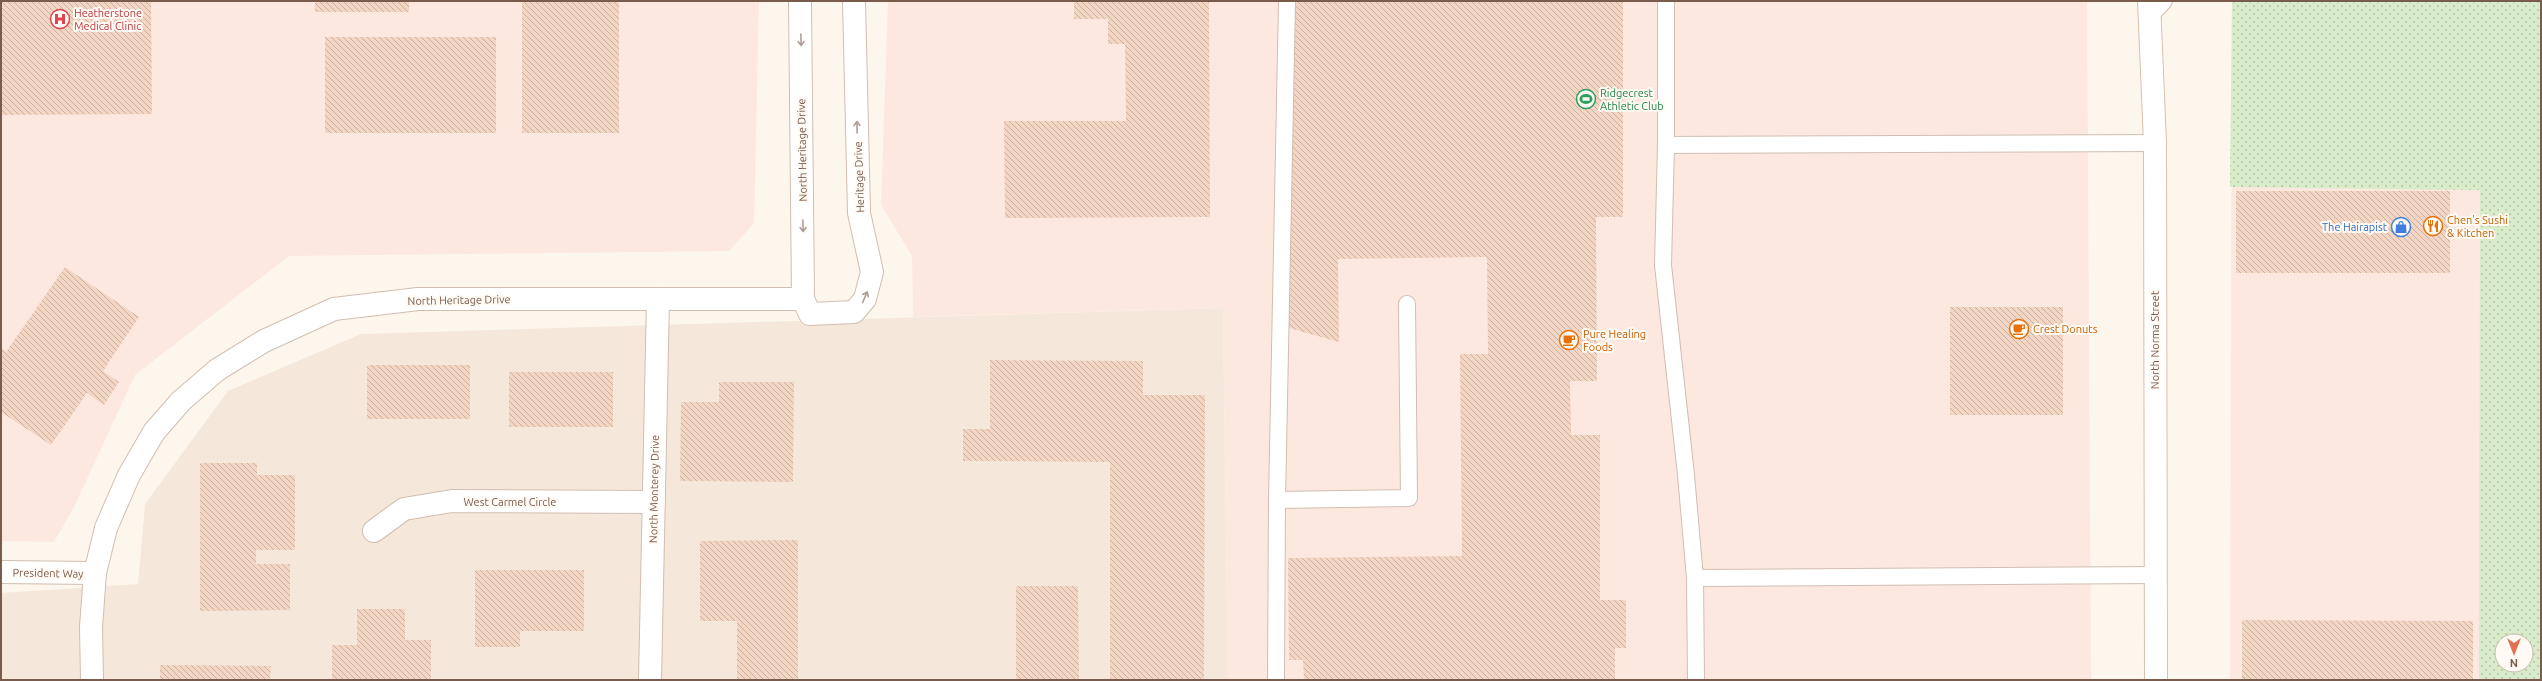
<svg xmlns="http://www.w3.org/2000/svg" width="2542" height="681" viewBox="0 0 2542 681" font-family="Ubuntu,sans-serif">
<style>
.residential{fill:#f5e8da}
.commercial{fill:#fde8e0;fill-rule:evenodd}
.grass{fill:url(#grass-dots);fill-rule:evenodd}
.building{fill:url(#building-back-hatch)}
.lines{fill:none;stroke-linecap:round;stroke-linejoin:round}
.lane-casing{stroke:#d1beb0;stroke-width:18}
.street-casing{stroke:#d1beb0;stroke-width:24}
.secondary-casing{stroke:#d6c0b0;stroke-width:24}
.lane{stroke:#fff;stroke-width:16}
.street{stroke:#fff;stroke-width:22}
.secondary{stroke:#fff;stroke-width:22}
.oneway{stroke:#af9d94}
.labels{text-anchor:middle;stroke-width:4;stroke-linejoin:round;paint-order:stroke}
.health-label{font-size:11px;fill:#be3a42;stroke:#fffaf3;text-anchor:start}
.leisure-label{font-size:11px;fill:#27864d;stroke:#fffaf3;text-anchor:start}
.street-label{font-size:11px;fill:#7a5c4d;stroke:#fffaf3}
.food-label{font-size:11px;fill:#c56008;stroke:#fffaf3;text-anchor:start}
.shop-label{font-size:11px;fill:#366cbe;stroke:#fffaf3;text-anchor:end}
</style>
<defs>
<pattern id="grass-dots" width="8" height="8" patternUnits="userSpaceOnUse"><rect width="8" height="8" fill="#d8ecc9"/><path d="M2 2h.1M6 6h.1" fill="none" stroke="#b4c2a5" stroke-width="1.8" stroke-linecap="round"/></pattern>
<pattern id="building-back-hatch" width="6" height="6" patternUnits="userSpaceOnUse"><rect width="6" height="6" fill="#f3d5c3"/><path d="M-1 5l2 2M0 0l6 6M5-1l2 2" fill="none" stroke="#cab0a1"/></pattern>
</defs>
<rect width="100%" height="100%" fill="#fdf6ec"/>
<!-- residential -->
<polygon class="residential" points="1223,308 1228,680 1,680 1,593 138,584 145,504 228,391 361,334"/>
<!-- commercial -->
<g class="commercial">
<polygon points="1,1 759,1 754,223 729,251 289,256 135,375 75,505 54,542 1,541"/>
<polygon points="888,1 2087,1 2091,680 1228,680 1223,308 913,317 912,256 881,205"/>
<path d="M 2232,1 L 2541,1 L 2541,680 L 2230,680 ZM 2502,641 L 2526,641 L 2526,665 L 2502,665 Z"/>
</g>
<!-- grass -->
<path class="grass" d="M 2232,1 L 2541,1 L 2541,680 L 2479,680 L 2480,190 L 2230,187 ZM 2502,641 L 2526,641 L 2526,665 L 2502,665 Z"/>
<!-- building -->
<g class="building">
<polygon points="1,1 151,1 152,114 1,115"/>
<rect x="315" y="1" width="94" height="11"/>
<rect x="522" y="1" width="97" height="132"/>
<polygon points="1074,1 1209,1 1210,217 1005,218 1004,121 1126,121 1125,44 1108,44 1108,19 1074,19"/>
<polygon points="1289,1 1623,1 1623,217 1596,217 1597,381 1570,381 1571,435 1600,435 1600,600 1626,600 1626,648 1615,648 1615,680 1304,680 1303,660 1289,660 1288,558 1462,556 1460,354 1488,354 1487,257 1338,259 1339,342 1289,328"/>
<rect x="325" y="37" width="171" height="96"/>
<rect x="2236" y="191" width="214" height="82"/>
<polygon points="65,267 139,317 103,371 119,382 104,405 87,393 51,445 1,412 1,348 6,352"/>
<rect x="1950" y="307" width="113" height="108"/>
<polygon points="990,360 1143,361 1143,395 1205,395 1204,680 1110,680 1110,462 963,461 963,429 990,429"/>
<rect x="367" y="365" width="103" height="54"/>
<rect x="509" y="372" width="104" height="55"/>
<polygon points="719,382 794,382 793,482 680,481 681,402 719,402"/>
<polygon points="200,463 257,463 257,475 295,475 295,550 256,550 256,564 290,564 290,610 200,611"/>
<polygon points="798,540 798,680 737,680 737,621 700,621 700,541"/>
<polygon points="475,570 584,570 584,631 520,631 520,647 475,647"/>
<polygon points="1016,586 1078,586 1079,680 1016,680"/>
<polygon points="357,609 405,609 405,640 431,640 431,680 332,680 332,645 357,645"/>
<polygon points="2242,620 2473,621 2473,680 2242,680"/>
<polygon points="160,665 271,666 270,680 160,680"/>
</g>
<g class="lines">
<defs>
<g id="lane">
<polyline points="1666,1 1666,145 1663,265 1686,475 1695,578 1696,680"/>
<polyline points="2149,17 2164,1"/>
<polyline points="1666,145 2155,143"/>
<polyline points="1277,500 1409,498 1407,304"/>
<polyline points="1695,578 2156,575"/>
<polyline points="1276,680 1277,500 1287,1"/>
</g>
<g id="street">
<polyline points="800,1 803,299 810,314 854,312 865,299 872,272 859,213 854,1"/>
<polyline points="374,531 404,509 452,501 654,502"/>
<polyline points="1,572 95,573"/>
<polyline points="92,680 91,627 95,573 106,528 129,475 154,432 181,401 217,370 264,341 334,309 418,299 803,299"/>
<polyline points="650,680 658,299"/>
</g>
<polyline id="secondary" points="2149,1 2155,143 2156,680"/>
</defs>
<!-- lane casing -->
<use href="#lane" class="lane-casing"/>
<!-- street casing -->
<use href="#street" class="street-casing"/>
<!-- secondary casing -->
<use href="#secondary" class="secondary-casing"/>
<!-- lane -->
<use href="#lane" class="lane"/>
<!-- street -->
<use href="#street" class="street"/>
<!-- secondary -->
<use href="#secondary" class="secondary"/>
</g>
<!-- one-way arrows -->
<defs><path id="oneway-shaft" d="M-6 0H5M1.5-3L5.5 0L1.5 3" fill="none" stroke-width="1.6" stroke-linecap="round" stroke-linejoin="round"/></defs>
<g class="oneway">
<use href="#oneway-shaft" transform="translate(801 40) rotate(89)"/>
<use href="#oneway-shaft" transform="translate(857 127) rotate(-91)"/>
<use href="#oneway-shaft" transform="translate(803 226) rotate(89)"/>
<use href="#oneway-shaft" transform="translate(865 297) rotate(-67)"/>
</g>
<!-- icons -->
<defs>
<symbol id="hospital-ring" viewBox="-11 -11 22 22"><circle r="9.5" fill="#fffaf3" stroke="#e0444e" stroke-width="1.5"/><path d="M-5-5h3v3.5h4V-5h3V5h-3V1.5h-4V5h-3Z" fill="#e0444e"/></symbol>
<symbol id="stadium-ring" viewBox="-11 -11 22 22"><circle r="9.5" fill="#fffaf3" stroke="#2e9e5b" stroke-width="1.5"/><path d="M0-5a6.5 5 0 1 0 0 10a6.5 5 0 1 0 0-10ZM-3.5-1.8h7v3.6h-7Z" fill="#2e9e5b"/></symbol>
<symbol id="restaurant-ring" viewBox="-11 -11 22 22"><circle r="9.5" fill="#fffaf3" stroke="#e8710a" stroke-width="1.5"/><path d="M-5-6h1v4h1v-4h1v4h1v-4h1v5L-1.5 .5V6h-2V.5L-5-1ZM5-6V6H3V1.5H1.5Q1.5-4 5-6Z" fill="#e8710a"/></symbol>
<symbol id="shop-ring" viewBox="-11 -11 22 22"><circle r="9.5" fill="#fffaf3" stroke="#3f7fe0" stroke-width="1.5"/><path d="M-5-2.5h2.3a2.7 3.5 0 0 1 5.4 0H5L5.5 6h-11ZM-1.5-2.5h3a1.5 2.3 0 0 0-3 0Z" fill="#3f7fe0"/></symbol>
<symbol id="cafe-ring" viewBox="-11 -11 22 22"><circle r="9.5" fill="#fffaf3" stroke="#e8710a" stroke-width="1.5"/><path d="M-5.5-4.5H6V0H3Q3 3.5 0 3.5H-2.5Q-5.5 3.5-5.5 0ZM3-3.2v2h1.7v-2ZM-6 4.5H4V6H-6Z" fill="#e8710a"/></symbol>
</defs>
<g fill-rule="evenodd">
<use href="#hospital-ring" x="49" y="8" width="22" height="22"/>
<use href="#stadium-ring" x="1575" y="88" width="22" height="22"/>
<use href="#restaurant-ring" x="2422" y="215" width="22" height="22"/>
<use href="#shop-ring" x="2390" y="216" width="22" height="22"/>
<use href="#cafe-ring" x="2008" y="318" width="22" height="22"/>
<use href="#cafe-ring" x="1558" y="329" width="22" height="22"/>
</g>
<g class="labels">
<!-- health labels -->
<g class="health-label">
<text x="74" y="17">Heatherstone<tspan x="74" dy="13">Medical Clinic</tspan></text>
</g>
<!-- leisure labels -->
<g class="leisure-label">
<text x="1600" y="97">Ridgecrest<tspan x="1600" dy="13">Athletic Club</tspan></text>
</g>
<!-- street labels -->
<g class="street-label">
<text transform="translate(802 150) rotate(-91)" y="4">North Heritage Drive</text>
<text transform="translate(859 177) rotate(-92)" y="4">Heritage Drive</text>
<text transform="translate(459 300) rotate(-1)" y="4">North Heritage Drive</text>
<text transform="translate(2155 340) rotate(-90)" y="4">North Norma Street</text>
<text transform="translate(654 489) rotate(-89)" y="4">North Monterey Drive</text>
<text x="510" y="506">West Carmel Circle</text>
<text transform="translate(48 573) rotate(1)" y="4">President Way</text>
</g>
<!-- food labels -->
<g class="food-label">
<text x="2447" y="224">Chen's Sushi<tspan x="2447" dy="13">&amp; Kitchen</tspan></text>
<text x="2033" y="333">Crest Donuts</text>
<text x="1583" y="338">Pure Healing<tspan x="1583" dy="13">Foods</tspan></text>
</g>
<!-- shop labels -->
<g class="shop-label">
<text x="2387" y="231">The Hairapist</text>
</g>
</g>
<!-- border -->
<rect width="2542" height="681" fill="none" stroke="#7a5c4d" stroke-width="4"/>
<!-- north arrow -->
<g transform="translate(2514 653) rotate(180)"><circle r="19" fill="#fffaf3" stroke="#cabbb1"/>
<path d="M0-3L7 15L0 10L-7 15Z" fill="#e76f51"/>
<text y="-6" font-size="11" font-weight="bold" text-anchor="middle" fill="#7a5c4d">N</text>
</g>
</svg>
